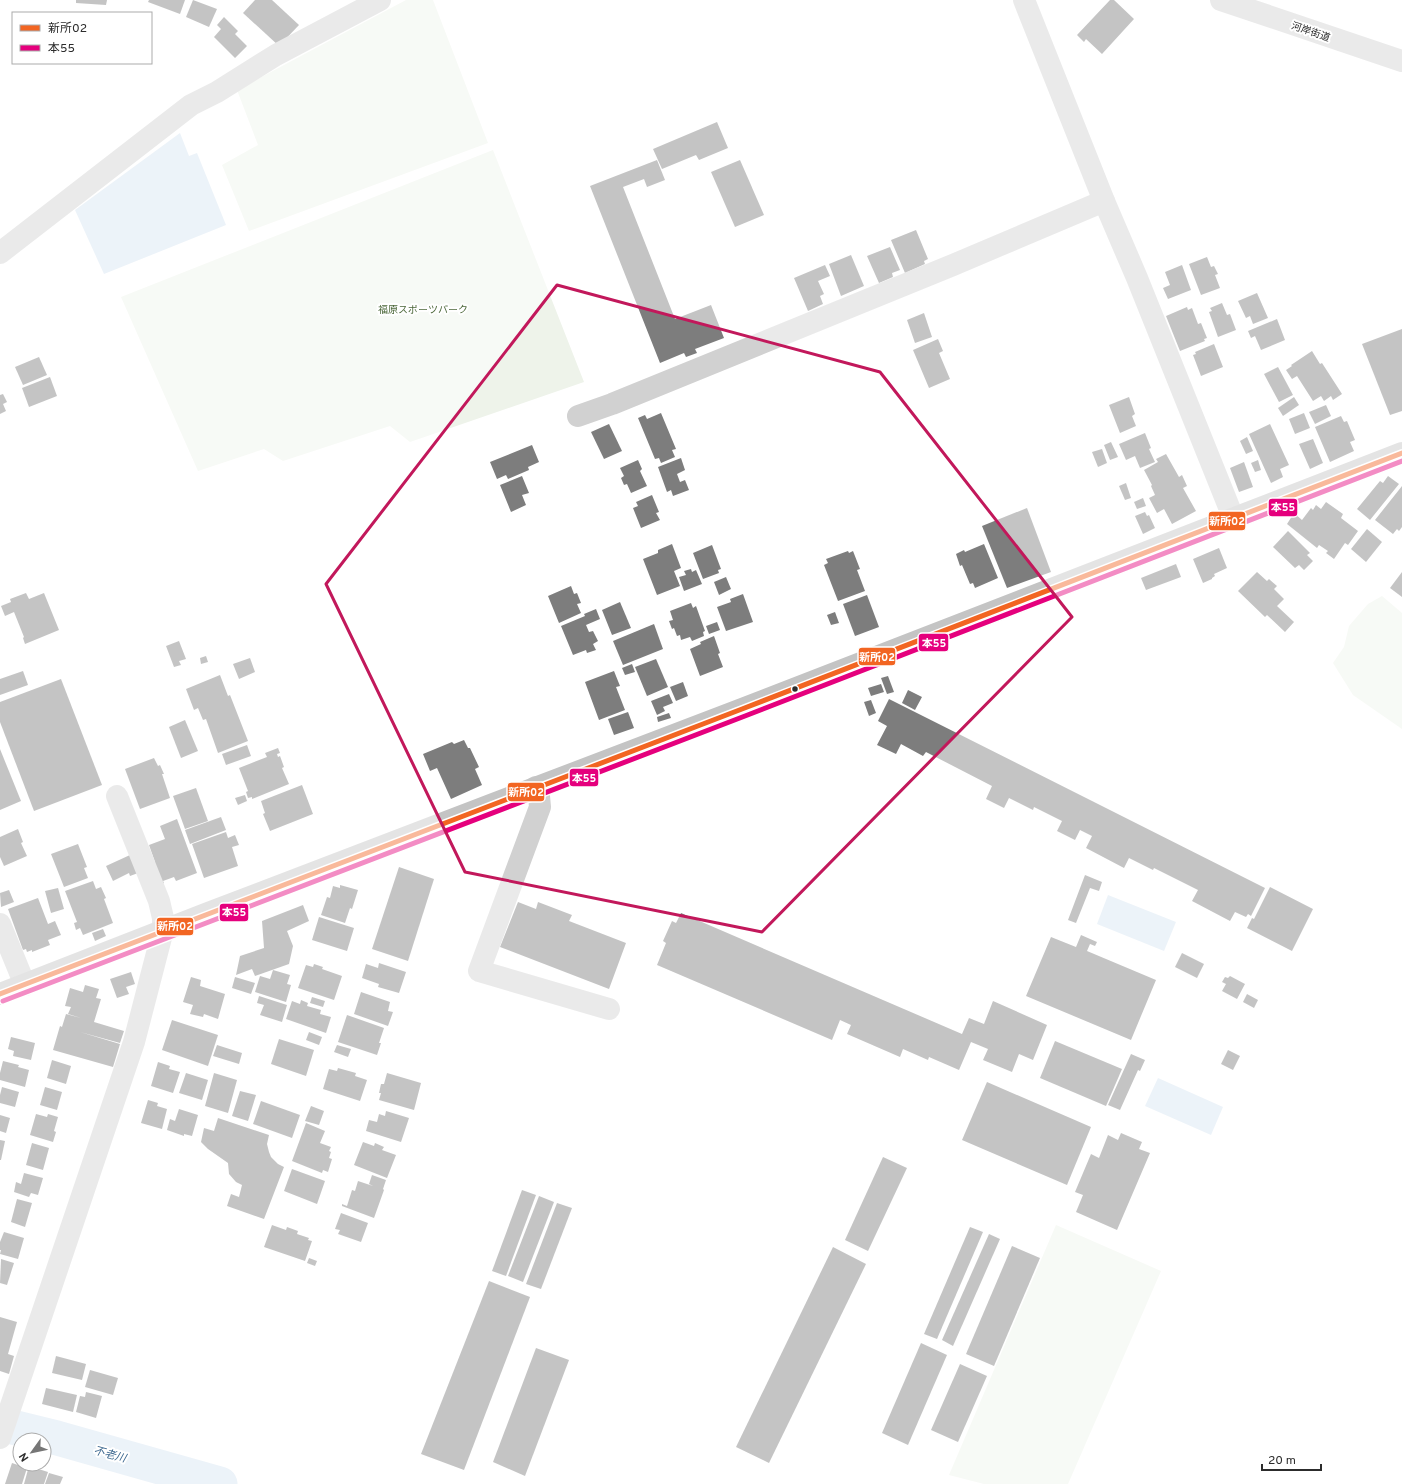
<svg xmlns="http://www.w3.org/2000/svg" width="1402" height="1484" viewBox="0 0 1402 1484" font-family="Overpass,'Noto Sans JP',sans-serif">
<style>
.green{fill:#eef3ea}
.water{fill:#d6e4f1}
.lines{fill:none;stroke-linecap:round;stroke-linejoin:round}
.river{stroke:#d6e4f1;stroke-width:35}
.building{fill:#7d7d7d}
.minor{stroke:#d1d1d1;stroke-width:22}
.major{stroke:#c4c4c4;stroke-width:22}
.bus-1-casing{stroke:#fff;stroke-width:8}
.bus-2-casing{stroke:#fff;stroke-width:8}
.bus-1{stroke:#f26522;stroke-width:5}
.bus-2{stroke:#e5007d;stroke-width:5}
.marked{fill:none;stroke:#c2185b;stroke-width:3;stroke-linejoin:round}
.bus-dot{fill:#2c2c2c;stroke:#fff;stroke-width:1.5}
.labels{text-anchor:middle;stroke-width:4;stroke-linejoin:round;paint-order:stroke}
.street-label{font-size:10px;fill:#2c2c2c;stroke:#fff}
.park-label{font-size:10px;fill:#4b6739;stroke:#fff}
.water-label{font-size:11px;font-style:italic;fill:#3a668e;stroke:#fff}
.line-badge{stroke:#fff;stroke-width:1.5}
.badge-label{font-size:11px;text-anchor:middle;font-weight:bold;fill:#fff}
</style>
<rect width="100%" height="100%" fill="#fff"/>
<!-- green -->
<g class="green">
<polygon points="406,0 433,0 488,143 249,231 222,165 258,145 237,90"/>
<polygon points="493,150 584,382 410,442 390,426 283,461 264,449 198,471 121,297"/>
<polygon points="1382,596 1402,613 1402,729 1353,695 1333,663 1344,647 1349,626 1368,604"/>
<polygon points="1056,1225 1161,1271 1068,1484 984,1484 949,1475"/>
</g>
<!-- water -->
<g class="water">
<polygon points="180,133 189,156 197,153 226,225 104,274 75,210"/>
<polygon points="1108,895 1176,922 1164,951 1097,924"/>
<polygon points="1158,1078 1223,1107 1211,1135 1145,1106"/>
</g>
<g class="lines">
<!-- river -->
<polyline class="river" points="0,1424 57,1438 220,1484"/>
</g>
<!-- building -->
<g class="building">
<polygon points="76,0 107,0 106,5 76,3"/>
<polygon points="149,0 185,0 180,14 148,2"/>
<polygon points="193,0 217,9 209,27 186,17"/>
<polygon points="255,0 272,0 299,25 279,46 243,13"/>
<polygon points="1110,0 1114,0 1134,19 1102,54 1086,39 1084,42 1077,35"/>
<polygon points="224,17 238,31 235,34 247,46 235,58 214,37 221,29 217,25"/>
<polygon points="717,122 728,148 699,160 696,155 662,169 653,149"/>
<polygon points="657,160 665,180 647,187 644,179 623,187 675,319 711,305 724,338 695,349 697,353 686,357 684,353 660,363 590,186"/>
<polygon points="740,160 764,215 735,227 711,172"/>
<polygon points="916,230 928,259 924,261 925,264 905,273 891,240"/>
<polygon points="890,247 900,270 892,273 893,277 879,283 867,256"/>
<polygon points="851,255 864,286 841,296 829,264"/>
<polygon points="1207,257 1211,267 1214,266 1218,274 1215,275 1220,288 1201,295 1189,264"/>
<polygon points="825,265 830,276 818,281 824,294 820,296 823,304 808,311 794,278"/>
<polygon points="1182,265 1191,290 1168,299 1163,288 1170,285 1165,272"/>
<polygon points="1257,293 1268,318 1253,324 1250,316 1246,318 1238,301"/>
<polygon points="1222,303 1227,315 1230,314 1236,330 1218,337 1209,312 1212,311 1210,308"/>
<polygon points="1187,307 1188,310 1192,308 1198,324 1201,323 1207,338 1204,339 1205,341 1180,351 1166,316"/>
<polygon points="924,313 932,337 915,343 907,320"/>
<polygon points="1277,319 1285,340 1261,350 1255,336 1251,338 1248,331"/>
<polygon points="1402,329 1402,411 1390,415 1362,344"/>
<polygon points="938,339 943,351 939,353 950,379 929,388 913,350"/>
<polygon points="1214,344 1223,367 1201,376 1193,355 1196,354 1195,352"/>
<polygon points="1312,351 1320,364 1322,363 1342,394 1333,400 1331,396 1324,401 1321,396 1313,401 1297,376 1292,379 1286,370 1292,366 1291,365"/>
<polygon points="39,357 47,375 23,385 15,367"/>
<polygon points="1278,367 1293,395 1279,402 1264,374"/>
<polygon points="50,377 57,396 29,407 22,388"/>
<polygon points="3,394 7,402 3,404 6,411 0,414 0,395"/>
<polygon points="1129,397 1135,414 1132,416 1136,426 1120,433 1109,405"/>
<polygon points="1294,397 1299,405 1283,416 1278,408"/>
<polygon points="1326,405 1331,416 1315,424 1309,412"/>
<polygon points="661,413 676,449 672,450 675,457 661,463 659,458 655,459 638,418 645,415 647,419"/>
<polygon points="1304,413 1310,428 1295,434 1289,419"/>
<polygon points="1341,416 1344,422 1347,421 1355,440 1350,442 1354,451 1330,462 1315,427"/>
<polygon points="609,424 622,451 604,459 591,432"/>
<polygon points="1270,424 1289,465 1280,469 1283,477 1271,483 1249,434"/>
<polygon points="1145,433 1151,448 1149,449 1155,462 1140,468 1135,456 1126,460 1119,444"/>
<polygon points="1247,437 1253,451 1246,454 1240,441"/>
<polygon points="1313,439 1323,463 1310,469 1299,444"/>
<polygon points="1111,442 1118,457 1110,460 1104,445"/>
<polygon points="532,445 539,462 528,467 529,470 508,479 506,475 497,479 490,462"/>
<polygon points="1102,449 1107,463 1098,467 1092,452"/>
<polygon points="1166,454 1179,477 1182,475 1187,486 1183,488 1196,511 1172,524 1164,509 1157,513 1149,498 1155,495 1151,486 1152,485 1144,470 1158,462 1156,459"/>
<polygon points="681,458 685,470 677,474 680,482 685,480 689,490 673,496 671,490 667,492 658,467"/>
<polygon points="638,460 642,469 640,471 647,486 631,493 627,484 624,485 621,478 624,476 620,468"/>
<polygon points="1258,460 1261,470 1255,472 1251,463"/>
<polygon points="1244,462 1253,487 1239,492 1230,468"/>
<polygon points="522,476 529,493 522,495 526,505 511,512 500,485"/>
<polygon points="1388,476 1399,484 1370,520 1357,509 1380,481 1383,483"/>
<polygon points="1126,483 1131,498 1125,500 1119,486"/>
<polygon points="1402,486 1402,527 1399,531 1397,529 1393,534 1375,520"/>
<polygon points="652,495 659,512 656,513 660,520 641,528 633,508 638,506 636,502"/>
<polygon points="1143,498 1146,506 1137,509 1134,502"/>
<polygon points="1326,502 1343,514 1341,518 1358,531 1348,545 1345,543 1334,559 1326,553 1328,551 1319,545 1317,548 1287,524 1294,513 1302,520 1311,508 1313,510 1316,505 1321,509"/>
<polygon points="1027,508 1051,572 1007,588 982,526"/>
<polygon points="1145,512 1147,516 1149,515 1155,528 1143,534 1135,516"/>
<polygon points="1367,529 1382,542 1366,562 1351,549"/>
<polygon points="1288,531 1310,553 1307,555 1313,561 1304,570 1299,565 1295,568 1273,547"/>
<polygon points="672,544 681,568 674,571 680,586 657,595 643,559 658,553 658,550"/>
<polygon points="984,544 998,578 975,588 973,583 970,584 962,565 960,566 956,554 964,550 965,552"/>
<polygon points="712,545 721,569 718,570 719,573 703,579 693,553"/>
<polygon points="1219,548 1227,568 1214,574 1215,576 1212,578 1212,579 1203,583 1193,559"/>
<polygon points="848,551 849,553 853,551 860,569 857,570 865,591 838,601 824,565 828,563 826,559"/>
<polygon points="1176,564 1181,577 1146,590 1141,578"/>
<polygon points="691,569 692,572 696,570 702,584 684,591 679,577 686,575 684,571"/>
<polygon points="1257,572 1267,581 1269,579 1277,586 1274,589 1284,599 1277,606 1294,622 1285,632 1267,615 1265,617 1238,591"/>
<polygon points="1402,572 1402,597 1390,588"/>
<polygon points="726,577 731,589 719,595 714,582"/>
<polygon points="571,586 574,594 577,593 581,603 577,604 581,613 559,623 548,596"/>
<polygon points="26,593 29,599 44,593 59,630 25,644 23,638 24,637 14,612 5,616 1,606 11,602 10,599"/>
<polygon points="743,594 753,622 726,631 717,607 731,602 730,599"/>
<polygon points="867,595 879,627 855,636 843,604"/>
<polygon points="620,602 631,628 612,635 602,610"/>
<polygon points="691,603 693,608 696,606 705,631 703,632 704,636 692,641 690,637 681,640 680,635 677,636 674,628 672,629 669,621 673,620 670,611"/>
<polygon points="596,609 600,619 586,625 589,632 593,631 598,641 593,644 596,650 587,653 586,650 573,655 561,626 585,616 584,614"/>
<polygon points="835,612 839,623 831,625 827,615"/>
<polygon points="717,622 720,630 709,634 706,626"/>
<polygon points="654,624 663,649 623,665 613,641"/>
<polygon points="714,636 720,653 718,654 723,667 700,676 690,649 701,644 700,642"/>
<polygon points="179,641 186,659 179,661 181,665 174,667 166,646"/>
<polygon points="206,656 208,662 201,664 200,658"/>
<polygon points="250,658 255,672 239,679 233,664"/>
<polygon points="656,659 668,687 647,696 635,667"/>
<polygon points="632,664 635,672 625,675 622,668"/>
<polygon points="23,671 28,685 0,695 0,679"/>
<polygon points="614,671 620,686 616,687 625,710 599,720 585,682"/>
<polygon points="220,675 228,696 230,695 248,741 218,753 206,719 203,720 198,708 194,710 186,689"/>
<polygon points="888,676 894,692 887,694 881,678"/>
<polygon points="61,679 102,785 34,811 0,722 0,702"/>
<polygon points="683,682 688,696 676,701 670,687"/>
<polygon points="881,684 884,692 871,696 868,688"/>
<polygon points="908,690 922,697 915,710 902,703"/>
<polygon points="669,694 673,703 663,707 665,711 657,715 651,701"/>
<polygon points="889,699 1265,888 1251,916 1248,914 1246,917 1235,912 1230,921 1192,901 1198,890 1154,868 1153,870 1129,858 1124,868 1086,848 1092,836 1080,830 1075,840 1057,831 1062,821 1034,807 1033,810 1009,798 1004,808 986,799 992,786 926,752 923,756 901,744 896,754 877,745 887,726 878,721"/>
<polygon points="871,700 876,713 869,716 864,702"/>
<polygon points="628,712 634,728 614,735 608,719"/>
<polygon points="669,713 671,718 658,722 657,717"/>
<polygon points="185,720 198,751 181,758 169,727"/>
<polygon points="464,740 468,748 470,748 479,767 475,769 482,785 451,799 437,768 430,771 423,754 452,742 454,744"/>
<polygon points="247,745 251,756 226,765 222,754"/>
<polygon points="278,748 280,753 277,754 278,757 280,756 284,767 282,768 289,784 252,799 252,797 248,798 246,792 248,791 239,768 267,757 265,753"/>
<polygon points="0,749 21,801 0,810"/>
<polygon points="154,758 158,766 160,765 164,774 162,774 170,798 140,809 125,769"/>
<polygon points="302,785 313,814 270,831 263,814 265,813 261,801"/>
<polygon points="196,788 208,821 185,829 173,796"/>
<polygon points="245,795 247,801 238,805 235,798"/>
<polygon points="221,817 226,830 190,844 185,830"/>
<polygon points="177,819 197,873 176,881 174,877 163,881 164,883 160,885 151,864 155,862 149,845 165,839 160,826"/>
<polygon points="18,829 23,842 21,843 27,856 4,866 0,857 0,837"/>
<polygon points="226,832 228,838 235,835 239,845 232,847 238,866 204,878 192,844"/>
<polygon points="78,844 87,867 84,868 88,878 64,887 51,854"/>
<polygon points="130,855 138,873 130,876 129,873 113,881 106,866"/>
<polygon points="399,867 434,879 408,961 372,949"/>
<polygon points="1085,875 1102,882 1099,891 1090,888 1076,923 1068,920"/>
<polygon points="93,881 96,889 101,887 106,898 104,899 113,923 83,935 80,928 76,930 74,923 77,922 65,891"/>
<polygon points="340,885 358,890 352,909 350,908 345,923 321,915 327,897 330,898 333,886 340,888"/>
<polygon points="1270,887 1313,909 1292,951 1247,928 1252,918 1254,919"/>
<polygon points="58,888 64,909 51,913 45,891"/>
<polygon points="9,890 14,902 1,907 0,893"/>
<polygon points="38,898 48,924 55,921 61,935 48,940 50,945 32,952 32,950 27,952 26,949 23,950 8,909"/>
<polygon points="518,902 536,909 538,902 572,915 569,921 626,943 609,989 500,947"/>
<polygon points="303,905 309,921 287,931 293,946 289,964 255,976 252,969 236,975 240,956 264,948 262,921"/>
<polygon points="681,913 962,1034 969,1018 984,1024 993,1001 1047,1025 1033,1060 1019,1054 1012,1072 983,1060 988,1049 971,1042 959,1070 929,1057 928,1060 903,1049 900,1057 847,1034 851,1025 840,1020 832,1040 657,965 666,943 663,941 672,921 676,923"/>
<polygon points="319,917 354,928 347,951 312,940"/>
<polygon points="103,929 106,936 95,941 92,933"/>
<polygon points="1081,935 1097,942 1095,946 1090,944 1087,951 1156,980 1131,1040 1026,996 1051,937 1076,947"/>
<polygon points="1182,953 1204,964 1197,978 1175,967"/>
<polygon points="379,963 406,972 399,993 378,987 379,984 362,978 366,964 378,968"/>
<polygon points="314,964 323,967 322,969 342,976 334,1000 298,988 306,965 313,967"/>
<polygon points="273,970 290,975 287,984 291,985 286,1002 255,992 260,976 270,979"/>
<polygon points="131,972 135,984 126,987 129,994 117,998 110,979"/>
<polygon points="1230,976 1245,984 1237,999 1222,991 1226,984 1222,982 1225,977 1228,978"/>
<polygon points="191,977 201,980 200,986 225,994 218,1019 204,1014 203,1017 190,1014 193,1005 183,1002"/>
<polygon points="235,977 255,983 251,994 232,988"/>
<polygon points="85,985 99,989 96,998 101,999 94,1022 124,1031 120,1043 80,1032 120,1044 113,1067 53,1050 60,1026 62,1027 66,1014 81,1018 68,1014 71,1007 65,1006 70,988 83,992"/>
<polygon points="361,992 390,1002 388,1011 393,1012 388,1026 354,1014"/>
<polygon points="1247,994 1258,1000 1254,1008 1243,1002"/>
<polygon points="259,996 287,1005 282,1022 260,1015 264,1005 257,1003"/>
<polygon points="312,997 325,1001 323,1007 310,1003"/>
<polygon points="301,1000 308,1003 307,1006 321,1010 320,1014 331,1017 326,1033 286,1019 292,1001 300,1004"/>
<polygon points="347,1015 384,1028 379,1043 381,1043 377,1055 338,1042"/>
<polygon points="172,1020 218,1035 208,1066 162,1050"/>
<polygon points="309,1032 322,1037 319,1045 306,1040"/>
<polygon points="11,1037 35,1043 31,1060 13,1056 14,1051 8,1049"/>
<polygon points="279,1039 314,1050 306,1076 271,1064"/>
<polygon points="1055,1041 1122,1069 1106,1106 1040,1078"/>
<polygon points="217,1045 242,1053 239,1064 213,1056"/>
<polygon points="337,1045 351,1049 348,1057 334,1052"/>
<polygon points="1228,1050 1240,1056 1233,1070 1221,1064"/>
<polygon points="1131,1054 1145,1060 1140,1071 1138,1070 1120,1110 1108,1105"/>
<polygon points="52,1060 71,1066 66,1084 47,1078"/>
<polygon points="3,1061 19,1065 18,1067 29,1070 25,1087 0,1080 0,1073"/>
<polygon points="158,1062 170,1066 169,1069 180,1072 173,1093 151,1086"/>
<polygon points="338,1068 356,1073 355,1076 367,1080 360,1101 323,1089 329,1069 337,1071"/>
<polygon points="186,1073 208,1080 202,1100 179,1093"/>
<polygon points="214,1073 237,1080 228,1113 205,1106"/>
<polygon points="387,1073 421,1083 414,1110 379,1100 381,1093 379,1093 381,1084 384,1084"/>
<polygon points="987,1082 1091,1127 1067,1185 962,1140"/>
<polygon points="2,1087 19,1092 15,1107 0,1103 0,1095"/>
<polygon points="45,1087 62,1092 57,1110 40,1105"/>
<polygon points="240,1091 256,1095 248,1121 232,1116"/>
<polygon points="148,1100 158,1103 157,1106 167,1109 162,1129 141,1123"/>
<polygon points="261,1101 300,1115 292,1138 253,1124"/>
<polygon points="311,1106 324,1111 319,1125 305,1121"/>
<polygon points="179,1109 198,1115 192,1136 184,1134 184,1136 167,1130 170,1119 175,1121"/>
<polygon points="386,1111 409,1118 401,1142 366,1131 369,1120 377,1122 379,1114 385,1116"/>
<polygon points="36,1114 47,1117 48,1114 58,1117 54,1131 56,1132 53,1142 30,1135"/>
<polygon points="0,1115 10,1118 6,1133 0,1131"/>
<polygon points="218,1118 269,1135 267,1144 269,1152 271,1157 278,1164 284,1167 264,1219 227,1206 231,1194 239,1197 242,1185 236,1182 229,1174 228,1163 208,1149 201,1142 204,1128 214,1131"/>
<polygon points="306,1123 325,1131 320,1143 331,1147 329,1151 331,1152 329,1158 332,1159 328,1172 323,1170 322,1173 292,1161"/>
<polygon points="1121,1133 1142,1142 1139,1149 1150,1153 1117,1230 1076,1212 1083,1195 1075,1192 1091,1154 1099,1158 1108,1135 1118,1140"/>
<polygon points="0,1140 5,1141 1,1160 0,1160"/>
<polygon points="363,1142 374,1146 375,1143 384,1147 382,1150 396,1155 387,1178 354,1165"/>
<polygon points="32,1143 49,1148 43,1170 26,1165"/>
<polygon points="883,1157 907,1168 868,1251 845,1240"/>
<polygon points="292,1169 325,1181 317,1204 284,1191"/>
<polygon points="24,1173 43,1178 38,1195 31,1193 29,1197 14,1192 16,1182 21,1184"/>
<polygon points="372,1175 386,1180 383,1189 384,1190 374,1218 342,1206 342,1204 347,1206 352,1190 355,1191 358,1181 373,1186 369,1184"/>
<polygon points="522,1190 536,1195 506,1276 492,1271"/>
<polygon points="539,1196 554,1202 523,1282 508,1276"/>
<polygon points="17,1199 32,1203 25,1227 11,1222"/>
<polygon points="557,1203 572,1208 541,1289 526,1284"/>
<polygon points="341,1213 368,1223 361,1242 338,1234 340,1230 335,1229"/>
<polygon points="272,1225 286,1230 287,1227 298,1231 297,1234 309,1238 308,1240 312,1241 305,1261 264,1247"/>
<polygon points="970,1227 983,1232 937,1339 924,1334"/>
<polygon points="4,1232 24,1238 18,1259 0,1254 1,1250 0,1250 0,1242"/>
<polygon points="989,1234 1000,1239 953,1346 942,1340"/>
<polygon points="1012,1246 1040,1258 994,1366 966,1354"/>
<polygon points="833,1247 866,1264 769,1463 736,1447"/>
<polygon points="309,1258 317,1261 315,1266 307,1263"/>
<polygon points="1,1259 14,1263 7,1285 0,1283"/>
<polygon points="489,1281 530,1297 464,1470 421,1454"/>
<polygon points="0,1317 17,1322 8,1354 14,1356 9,1374 0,1371"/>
<polygon points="921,1343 947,1355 908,1445 882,1433"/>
<polygon points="536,1348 569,1360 525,1476 493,1462"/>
<polygon points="56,1356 86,1364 82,1380 52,1373"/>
<polygon points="960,1364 987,1376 958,1442 931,1430"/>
<polygon points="90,1370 118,1378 113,1395 85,1387"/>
<polygon points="46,1388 77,1395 73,1412 42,1404"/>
<polygon points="86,1392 102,1396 96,1418 76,1412 80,1396 85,1397"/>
<polygon points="12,1463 27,1468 22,1484 5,1484"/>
<polygon points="29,1466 48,1472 44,1484 24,1484"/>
<polygon points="49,1473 63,1477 60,1484 45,1484"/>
</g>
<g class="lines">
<!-- minor -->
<g class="minor">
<polyline points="1024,0 1104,201 1137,278 1233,517"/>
<polyline points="1221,0 1402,61"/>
<polyline points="0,253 191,105 217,92 276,55 380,0"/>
<polyline points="578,416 612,404 953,265 1104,201"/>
<polyline points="536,787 539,796 540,807 479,971 609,1009"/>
<polyline points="0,924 25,985"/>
<polyline points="0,1438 134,1042 163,930 163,918 159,901 117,796"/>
</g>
<!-- major -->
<polyline class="major" points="0,994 208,913 742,709 1402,453"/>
<defs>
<polyline id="bus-1" points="0,994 742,709 1402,453"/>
<polyline id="bus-2" points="3,1001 745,716 1402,461"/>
</defs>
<!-- bus-1 casing -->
<use href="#bus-1" class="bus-1-casing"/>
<!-- bus-2 casing -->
<use href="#bus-2" class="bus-2-casing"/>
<!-- bus-1 -->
<use href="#bus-1" class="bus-1"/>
<!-- bus-2 -->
<use href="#bus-2" class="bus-2"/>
</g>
<!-- marked area -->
<path d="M0 0H1402V1484H0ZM 557,285 L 880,372 L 1072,617 L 762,932 L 465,872 L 326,584 Z" fill="#fff" fill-opacity=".55" fill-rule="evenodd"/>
<path class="marked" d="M 557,285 L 880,372 L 1072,617 L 762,932 L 465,872 L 326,584 Z"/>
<!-- markers -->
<circle class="bus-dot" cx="795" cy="689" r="3.5"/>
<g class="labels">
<!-- street labels -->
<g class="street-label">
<text transform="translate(1311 31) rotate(19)" y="4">河岸街道</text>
</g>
<!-- park labels -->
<g class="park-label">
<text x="423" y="313">福原スポーツパーク</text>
</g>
<!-- water labels -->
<g class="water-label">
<text transform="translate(110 1454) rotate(15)" y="4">不老川</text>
</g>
</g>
<g class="line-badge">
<rect x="1268" y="498" width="30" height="19" rx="4" fill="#e5007d"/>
<rect x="1208" y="511" width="38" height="20" rx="4" fill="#f26522"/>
<rect x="918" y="633" width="31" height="19" rx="4" fill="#e5007d"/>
<rect x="858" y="647" width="38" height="19" rx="4" fill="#f26522"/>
<rect x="569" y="768" width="30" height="19" rx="4" fill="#e5007d"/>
<rect x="507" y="782" width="38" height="20" rx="4" fill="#f26522"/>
<rect x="219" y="903" width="30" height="19" rx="4" fill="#e5007d"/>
<rect x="156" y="917" width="38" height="19" rx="4" fill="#f26522"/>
</g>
<g class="badge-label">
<text x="1283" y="511">本55</text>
<text x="1227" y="525">新所02</text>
<text x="934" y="647">本55</text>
<text x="877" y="661">新所02</text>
<text x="584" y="782">本55</text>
<text x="526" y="796">新所02</text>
<text x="234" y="916">本55</text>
<text x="175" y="930">新所02</text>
</g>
<!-- legend -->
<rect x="12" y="12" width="140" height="52" fill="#ffffff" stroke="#ababab"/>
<rect x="20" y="25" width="20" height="6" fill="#f26522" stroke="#ababab"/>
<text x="48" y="32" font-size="12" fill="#2c2c2c">新所02</text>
<rect x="20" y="45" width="20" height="6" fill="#e5007d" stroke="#ababab"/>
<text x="48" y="52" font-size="12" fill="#2c2c2c">本55</text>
<!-- north arrow -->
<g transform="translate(32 1452) rotate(237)"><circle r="19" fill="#ffffff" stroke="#ababab"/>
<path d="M0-3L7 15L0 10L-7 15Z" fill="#767676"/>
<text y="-6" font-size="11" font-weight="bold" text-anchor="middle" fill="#2c2c2c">N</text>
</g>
<!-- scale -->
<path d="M1262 1464v6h59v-6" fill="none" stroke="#2c2c2c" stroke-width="2"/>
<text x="1268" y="1464" font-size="12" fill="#2c2c2c" stroke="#ffffff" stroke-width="3" paint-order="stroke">20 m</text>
</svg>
